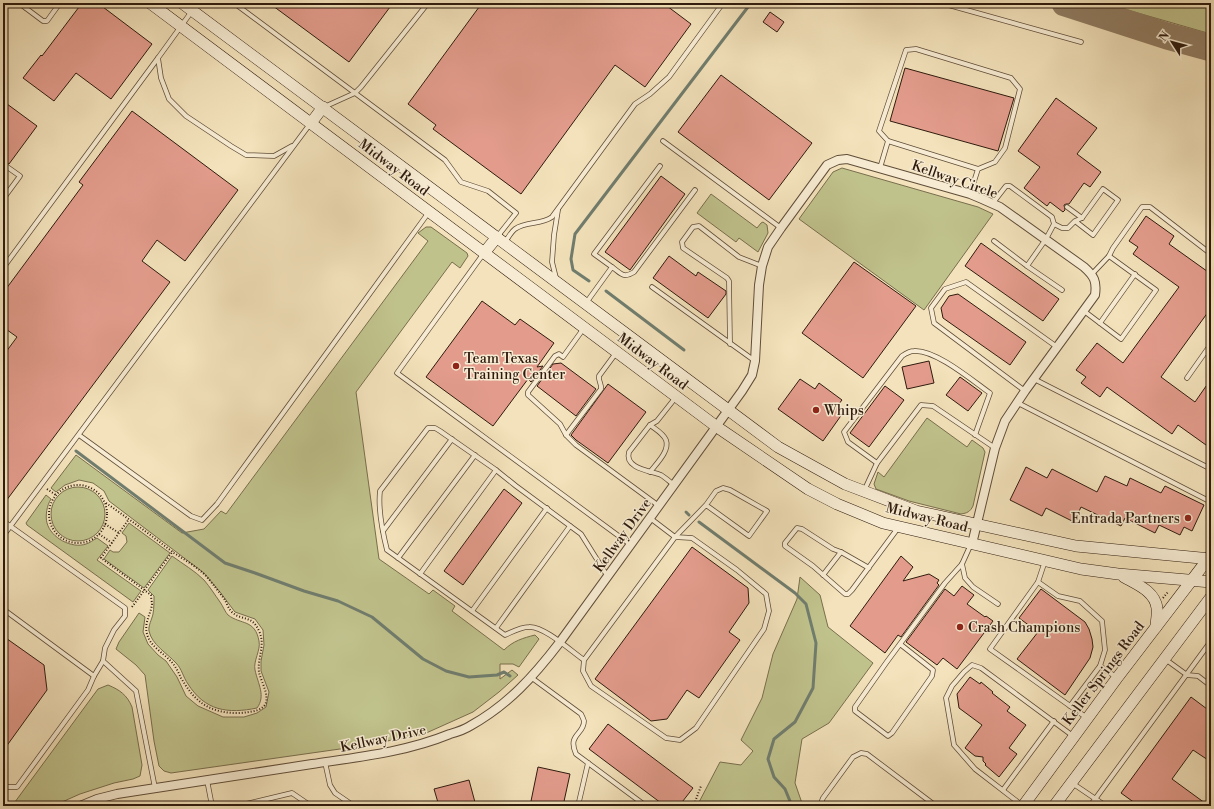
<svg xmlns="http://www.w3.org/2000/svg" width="1214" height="809" viewBox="0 0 1214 809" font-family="'Libre Bodoni',serif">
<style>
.green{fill:#c0c28c;stroke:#786e4d}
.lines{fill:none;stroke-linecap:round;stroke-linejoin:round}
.stream{stroke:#707d6e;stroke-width:3}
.taxiway{stroke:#917e64;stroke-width:27}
.building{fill:#e39c8c;stroke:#2f1b0e}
.lane-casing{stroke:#604d39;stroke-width:5.5}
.street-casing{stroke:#604d39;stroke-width:10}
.secondary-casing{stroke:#2f1b0e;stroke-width:12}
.path{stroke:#2f1b0e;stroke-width:2;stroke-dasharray:1 2;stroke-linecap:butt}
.lane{stroke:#f7ecd3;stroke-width:4}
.street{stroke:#f7ecd3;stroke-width:8}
.secondary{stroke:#f7ecd3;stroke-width:11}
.poi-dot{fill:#8f2418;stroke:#f7ecd3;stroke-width:1.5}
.labels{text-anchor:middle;stroke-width:3;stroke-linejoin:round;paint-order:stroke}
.street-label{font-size:14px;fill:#2f1b0e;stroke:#f7ecd3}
.poi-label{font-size:14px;fill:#2f1b0e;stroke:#f7ecd3;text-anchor:start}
</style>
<rect width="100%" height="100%" fill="#f3e2bb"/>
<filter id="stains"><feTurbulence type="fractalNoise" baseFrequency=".005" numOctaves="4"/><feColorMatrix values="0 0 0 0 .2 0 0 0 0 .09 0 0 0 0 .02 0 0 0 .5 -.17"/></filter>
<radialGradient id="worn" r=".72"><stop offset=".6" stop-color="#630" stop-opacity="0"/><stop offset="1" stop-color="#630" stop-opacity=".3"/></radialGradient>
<!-- green -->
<g class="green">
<polygon points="1103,3 1211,3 1211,34"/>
<polygon points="842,168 978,207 993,214 924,310 799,219 833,172"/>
<polygon points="711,194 757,228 761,223 763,222 767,225 768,233 758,252 739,238 736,242 697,213"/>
<path d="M 426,227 L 431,227 L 467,253 L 468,256 L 460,268 L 452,262 L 356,392 L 379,559 L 429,594 L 433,590 L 455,606 L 452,611 L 504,650 C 513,641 523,638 535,635 L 539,639 L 519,667 L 513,664 L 500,664 L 500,679 L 512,670 L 518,675 L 499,692 L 473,712 L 424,734 L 361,746 L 171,773 L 164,771 L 159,766 L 154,741 L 145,675 L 136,665 L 116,649 L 119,642 L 139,613 L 145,617 L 143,632 L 148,644 L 158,655 L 166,661 L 177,677 L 186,696 L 198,706 L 223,717 L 244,717 L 257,713 L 266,707 L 269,692 L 261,671 L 261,661 L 264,645 L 263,630 L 255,619 L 235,612 L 220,592 L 204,573 L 109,501 L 104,491 L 93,483 L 79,480 L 65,485 L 56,492 L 51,488 L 76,455 L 182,533 L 204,529 L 221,511 L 226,514 L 428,241 L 418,233 Z"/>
<path d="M 927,418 L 967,447 L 972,440 L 983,448 L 985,452 L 973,506 C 970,512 967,513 961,514 L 909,501 L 876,489 L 874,484 L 878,472 L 884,477 Z"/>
<circle cx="78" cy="514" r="27"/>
<path d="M 46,495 L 51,499 C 47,505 45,516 47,523 C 51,538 72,549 86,544 C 90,543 93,540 97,538 L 108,546 L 97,560 L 141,591 L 133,602 L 27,525 L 26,523 Z"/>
<polygon points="129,523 170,553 144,588 104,559 110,550 113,552 119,552 127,542 126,536 122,533"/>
<path d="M 172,556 C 183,564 195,571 204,580 C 210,587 215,595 220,602 C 223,606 225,612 228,615 C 241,625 255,619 259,641 C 261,650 253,661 255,670 C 258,684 266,696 257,708 C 228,714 205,711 188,684 C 183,677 182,669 176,663 C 167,653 152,645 149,631 C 148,626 152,619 153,614 C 154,608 154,602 154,596 L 148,590 Z"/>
<polygon points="800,577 820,595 828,627 873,663 829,723 802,739 795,783 803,806 697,806 720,762 741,765 753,751 741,740 762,698 773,654 797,599"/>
<path d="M 108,685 C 120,690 127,695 132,707 L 142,765 L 140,776 L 133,779 L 114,783 L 80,794 L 53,806 L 12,806 L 98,689 Z"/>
</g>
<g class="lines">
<!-- stream -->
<g class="stream">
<polyline points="589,281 573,270 571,259 575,234 751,3"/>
<polyline points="606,291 684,350"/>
<polyline points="76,451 225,563 255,573 304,591 338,601 372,617 423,659 446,671 469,677 497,675 504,672 510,676"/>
<polyline points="686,512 689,515"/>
<polyline points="699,522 795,593 806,604 816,643 813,688 795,722 774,739 768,759 774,777 785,789 792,806"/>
</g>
<!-- taxiway -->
<polyline class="taxiway" points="1065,3 1167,36 1211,48"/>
</g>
<!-- building -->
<g class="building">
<polygon points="82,3 93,3 95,5 99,4 152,44 111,99 76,73 54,101 23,78 41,55 42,56"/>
<polygon points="269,3 393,3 349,62"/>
<polygon points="482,3 632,3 637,7 640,3 663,3 691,24 645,87 615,65 521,194 433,129 436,125 408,104"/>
<polygon points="770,12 784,22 777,32 763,22"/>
<polygon points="905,68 1014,98 998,151 890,121"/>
<polygon points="721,75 812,143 769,200 678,132"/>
<polygon points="1056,98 1097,128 1077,154 1101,172 1090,187 1084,183 1069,204 1066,204 1064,205 1065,210 1063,212 1050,202 1047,206 1024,188 1040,167 1018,151"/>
<polygon points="3,101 37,126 9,164 3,161"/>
<polygon points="132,111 238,190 185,261 157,240 142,261 170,282 3,505 3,356 17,337 3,327 3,293 83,185 79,182"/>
<polygon points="661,176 685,194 630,270 605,252"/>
<polygon points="1146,216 1174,236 1169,244 1211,274 1211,308 1161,377 1195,402 1211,379 1211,438 1206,445 1178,425 1172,434 1107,387 1100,397 1081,383 1086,377 1076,370 1097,343 1123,363 1179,287 1133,254 1138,247 1129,241"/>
<polygon points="981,243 1059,299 1043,321 965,266"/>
<polygon points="669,256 696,276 698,272 726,291 726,294 708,318 653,278"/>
<polygon points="854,262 916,306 863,378 802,333"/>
<polygon points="958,294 1026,342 1010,365 943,318 941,308 949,296"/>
<polygon points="482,301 515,325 520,319 554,343 537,367 543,366 531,382 528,379 493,426 426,377"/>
<polygon points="929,361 934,383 907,389 902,367"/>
<polygon points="561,363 596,389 576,416 537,386 553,364"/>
<polygon points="960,377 982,393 968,411 946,395"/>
<polygon points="800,379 815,389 819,383 842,400 838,405 845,410 823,441 778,409"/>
<polygon points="608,384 646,412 608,463 576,440 571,435"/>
<polygon points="885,386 904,400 869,447 850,433"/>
<polygon points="1026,467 1047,478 1052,469 1097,492 1105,476 1127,486 1130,478 1161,493 1165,486 1204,505 1192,531 1184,527 1180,535 1159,525 1155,533 1125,518 1121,526 1081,507 1074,522 1046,508 1042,516 1010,500"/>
<polygon points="504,489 522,503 463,585 444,571"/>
<polygon points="692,547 748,588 749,603 729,632 740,640 699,698 687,690 667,719 651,721 595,679"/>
<polygon points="901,556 913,567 903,581 929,574 939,580 937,583 939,585 901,637 898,635 885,653 850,626"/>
<polygon points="962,586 974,595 967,604 985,617 986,616 993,621 957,669 943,658 937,665 906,642 945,589 954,596"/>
<polygon points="1041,589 1085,622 1089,629 1092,639 1093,647 1090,658 1065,695 1017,659 1038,632 1019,618"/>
<polygon points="3,636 44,665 47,690 3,751"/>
<polygon points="970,677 980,684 981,682 993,692 992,693 1010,707 1007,711 1026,725 1009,748 1017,754 999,777 985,765 986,764 983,761 983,757 975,756 965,748 982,725 959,708 957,694"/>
<polygon points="1191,697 1211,712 1211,762 1193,750 1172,779 1209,806 1139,806 1121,793"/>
<polygon points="608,724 693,788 679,806 665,806 589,749"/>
<polygon points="538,767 570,774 563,806 530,806"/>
<polygon points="469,780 476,806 439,806 434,789"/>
</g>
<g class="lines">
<defs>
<g id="lane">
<polyline points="19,3 43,21 47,21 60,3"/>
<polyline points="234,3 445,160 461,182 488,191 516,213 497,237"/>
<polyline points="945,4 1081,42"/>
<polyline points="26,8 30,3"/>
<polyline points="192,11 158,58 161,78 169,99 186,116 231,146 246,155 274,156 292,146"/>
<polyline points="324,107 355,93 361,87 428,3"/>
<polyline points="663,141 781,228"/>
<polyline points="888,141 978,169"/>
<polyline points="3,164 20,176 3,199"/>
<polyline points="880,168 888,141 879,131 906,50 916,49 1011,78 1020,89 1005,148 995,162 978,169 970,194"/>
<polyline points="992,204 1006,186 1010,186 1052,217 1054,224 1046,239 1027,266 994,241"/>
<polyline points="1067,207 1082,218"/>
<polyline points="1054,224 1062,228 1068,228 1075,221 1093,235 1118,200 1103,189 1082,218 1075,221"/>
<path d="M 505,242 C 508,238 511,232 515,229 C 526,221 541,225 552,217 L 635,104 L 650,94 L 669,77 L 723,3"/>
<polyline points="484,253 397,373 631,545"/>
<polyline points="1109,256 1113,248 1142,207 1150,207 1211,254"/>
<polyline points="1027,266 1062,290"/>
<polyline points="612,267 594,254 660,166"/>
<polyline points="3,268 158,58"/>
<polyline points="556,278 552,262 554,235 558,210"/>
<polyline points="652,287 755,361"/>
<path d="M 586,303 L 612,267 C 621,273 623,279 634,272 L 695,190"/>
<polyline points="1084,311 1121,339 1156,290 1109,256 1092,274"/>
<polyline points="1100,323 1135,274"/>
<polyline points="584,328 563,357 559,354 555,356 528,392 528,395 560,424 566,435 576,445 659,506"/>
<polyline points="730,344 729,281 727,278 683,248 682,242 693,227 699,226 739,257 762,266"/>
<polyline points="1187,378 1211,344"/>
<polyline points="1034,379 1211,469"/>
<polyline points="1025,391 934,323 931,308 945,289 966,282 1057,347"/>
<polyline points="1018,403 1211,502"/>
<polyline points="79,435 191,516 202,520 217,504 429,212"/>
<path d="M 566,435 L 601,389 C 602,384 598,381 599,376 L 616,353"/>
<path d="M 877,463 L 848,442 L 844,432 L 902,356 C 905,354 910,351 914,351 C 935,349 973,381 990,393 L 975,435"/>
<path d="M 650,472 C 656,464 670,451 666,440 C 663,433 655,429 650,425"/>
<path d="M 674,485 C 670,482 666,478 661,475 C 652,471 624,469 629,452 L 650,425 L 657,421 L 676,397"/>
<polyline points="864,491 877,463 921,405 933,406 995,448"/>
<polyline points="650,518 675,537 706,505 749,536 767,511 730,490 723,488 716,491 706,505"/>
<polyline points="3,521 125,608 125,616 114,630 105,648 103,661 136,691 155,788"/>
<polyline points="383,531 452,439"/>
<polyline points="3,536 310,124"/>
<polyline points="398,558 475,455"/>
<polyline points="1045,561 1038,582 990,649 1087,718"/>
<polyline points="962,564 965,578 973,587 998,604"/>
<polyline points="869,568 841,552 833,549 802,529 797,528 785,543 785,546 813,566 845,594 848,594 852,590 898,528"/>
<polyline points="420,574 496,470"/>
<polyline points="823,575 841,552"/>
<polyline points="1038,582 1058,596 1080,601 1102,621 1105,650 1100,666 1070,706"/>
<polyline points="3,609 94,676 103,661"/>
<polyline points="472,611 547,508"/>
<polyline points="496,628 570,526"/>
<polyline points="900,644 933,670 932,676 892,733 888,736 855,711 855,707 886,663 945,583 962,564 971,544"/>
<polyline points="1165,659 1187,675 1198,676 1211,686"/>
<path d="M 584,660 L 675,537 L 692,538 L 737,570 L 766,594 L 769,611 L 764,629 L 696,728 L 680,740 L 666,738 L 591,686 L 583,671 L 584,660 C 571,651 544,626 529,627 C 520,627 512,632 505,635 L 387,550 C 383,534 378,508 380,491 L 428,428 L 435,428 L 440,431 L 496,470 L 516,486 L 581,534 L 608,577"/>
<polyline points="1100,666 1116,677"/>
<path d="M 532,678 L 581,714 C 582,716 583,718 584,721 C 584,735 567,734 576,754 L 646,806"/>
<polyline points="325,762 330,785 335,793 354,806"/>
<polyline points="207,780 212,806"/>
<polyline points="1072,783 1106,806"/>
<polyline points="3,784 7,787 17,787 88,690 94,676"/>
<polyline points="1003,790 1054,721"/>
<polyline points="238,806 292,793 311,806"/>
<polyline points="578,806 588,763"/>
<polyline points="821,806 821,803 823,798 853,757 861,753 867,754 936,806"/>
<polyline points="1023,806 975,769 954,745 946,698 952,686 964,672 972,665 981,668 1073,736"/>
<polyline points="1090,806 1211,641"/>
</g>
<path id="street" d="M 80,806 L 97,799 L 117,794 C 182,784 247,774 312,764 C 359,757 406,752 450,734 C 457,732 464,730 470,726 C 508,705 534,676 560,642 L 742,391 L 752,375 L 755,361 L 759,285 L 762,266 L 768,247 L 781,228 L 827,165 L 838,160 L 847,159 L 970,194 L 982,199 L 1000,207 L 1084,267 C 1094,276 1097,281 1095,295 L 1025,391 L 1005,421 L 995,448 L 972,544"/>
<g id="secondary">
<polyline points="150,3 717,427 808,489 837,504 883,523 1081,569 1118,574 1211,582"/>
<polyline points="182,3 778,447 845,484 916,511 1076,546 1211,559"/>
<polyline points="311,123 323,107"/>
<polyline points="484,253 497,237"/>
<path d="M 1124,577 C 1136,584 1155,591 1157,608 C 1158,614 1156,621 1156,627"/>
<polyline points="1023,806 1117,678 1211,555"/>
<polyline points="1054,806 1211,597"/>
</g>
</defs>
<!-- lane casing -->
<use href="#lane" class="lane-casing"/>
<!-- street casing -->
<use href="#street" class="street-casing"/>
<!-- secondary casing -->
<use href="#secondary" class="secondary-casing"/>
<!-- path -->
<g class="path">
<circle cx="78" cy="514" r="29"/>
<polyline points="47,489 56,495"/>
<path d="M 106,503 C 129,519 152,536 174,553 C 185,560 197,567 206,576 C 213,584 219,592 225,600 C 227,604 229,610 233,613 C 243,621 252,615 259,631 C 266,645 257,658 259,672 C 261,682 270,695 265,705 C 261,710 255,711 249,712 C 232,715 211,712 198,700 C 191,694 186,686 181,678 C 179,674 177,669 174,665 C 166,654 150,647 147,634 C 144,622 151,614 152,604 C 152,602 151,598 151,595 L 101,558 L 129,519"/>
<polyline points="105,524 119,533"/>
<polyline points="99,534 112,543"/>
<polyline points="1163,598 1168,592"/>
<polyline points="132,607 173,551"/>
<polyline points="691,806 695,802 701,786"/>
</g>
<!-- lane -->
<use href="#lane" class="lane"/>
<!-- street -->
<use href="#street" class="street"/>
<!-- secondary -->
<use href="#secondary" class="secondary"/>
</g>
<!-- markers -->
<g class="poi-dot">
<circle cx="456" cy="366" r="4"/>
<circle cx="816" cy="410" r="4"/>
<circle cx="1188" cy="518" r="4"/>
<circle cx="960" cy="627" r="4"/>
</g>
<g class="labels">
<!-- street labels -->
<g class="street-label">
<text transform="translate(394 167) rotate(37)" y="5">Midway Road</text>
<text transform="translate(955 179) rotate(19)" y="5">Kellway Circle</text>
<text transform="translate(653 361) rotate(37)" y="5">Midway Road</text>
<text transform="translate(927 517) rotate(14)" y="5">Midway Road</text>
<text transform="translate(622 535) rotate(-54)" y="5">Kellway Drive</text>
<text transform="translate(1103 673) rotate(-53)" y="5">Keller Springs Road</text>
<text transform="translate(383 738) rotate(-12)" y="5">Kellway Drive</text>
</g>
<!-- poi labels -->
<g class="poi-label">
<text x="464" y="363">Team Texas<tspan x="464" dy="16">Training Center</tspan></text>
<text x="824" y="415">Whips</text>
<text x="1180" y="523" text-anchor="end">Entrada Partners</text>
<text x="968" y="632">Crash Champions</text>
</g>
</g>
<!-- margin -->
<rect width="1214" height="809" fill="none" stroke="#f3e2bb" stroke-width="16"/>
<rect x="4" y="4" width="1206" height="801" fill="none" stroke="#2f1b0e" stroke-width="2"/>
<rect x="8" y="8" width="1198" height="793" fill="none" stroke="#2f1b0e"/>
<!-- north arrow -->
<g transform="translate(1172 42) rotate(306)" stroke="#f7ecd3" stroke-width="3" paint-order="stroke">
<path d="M0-3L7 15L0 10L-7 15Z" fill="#2f1b0e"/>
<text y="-6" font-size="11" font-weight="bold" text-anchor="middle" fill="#2f1b0e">N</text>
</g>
<rect width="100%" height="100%" filter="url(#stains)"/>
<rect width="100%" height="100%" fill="url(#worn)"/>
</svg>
